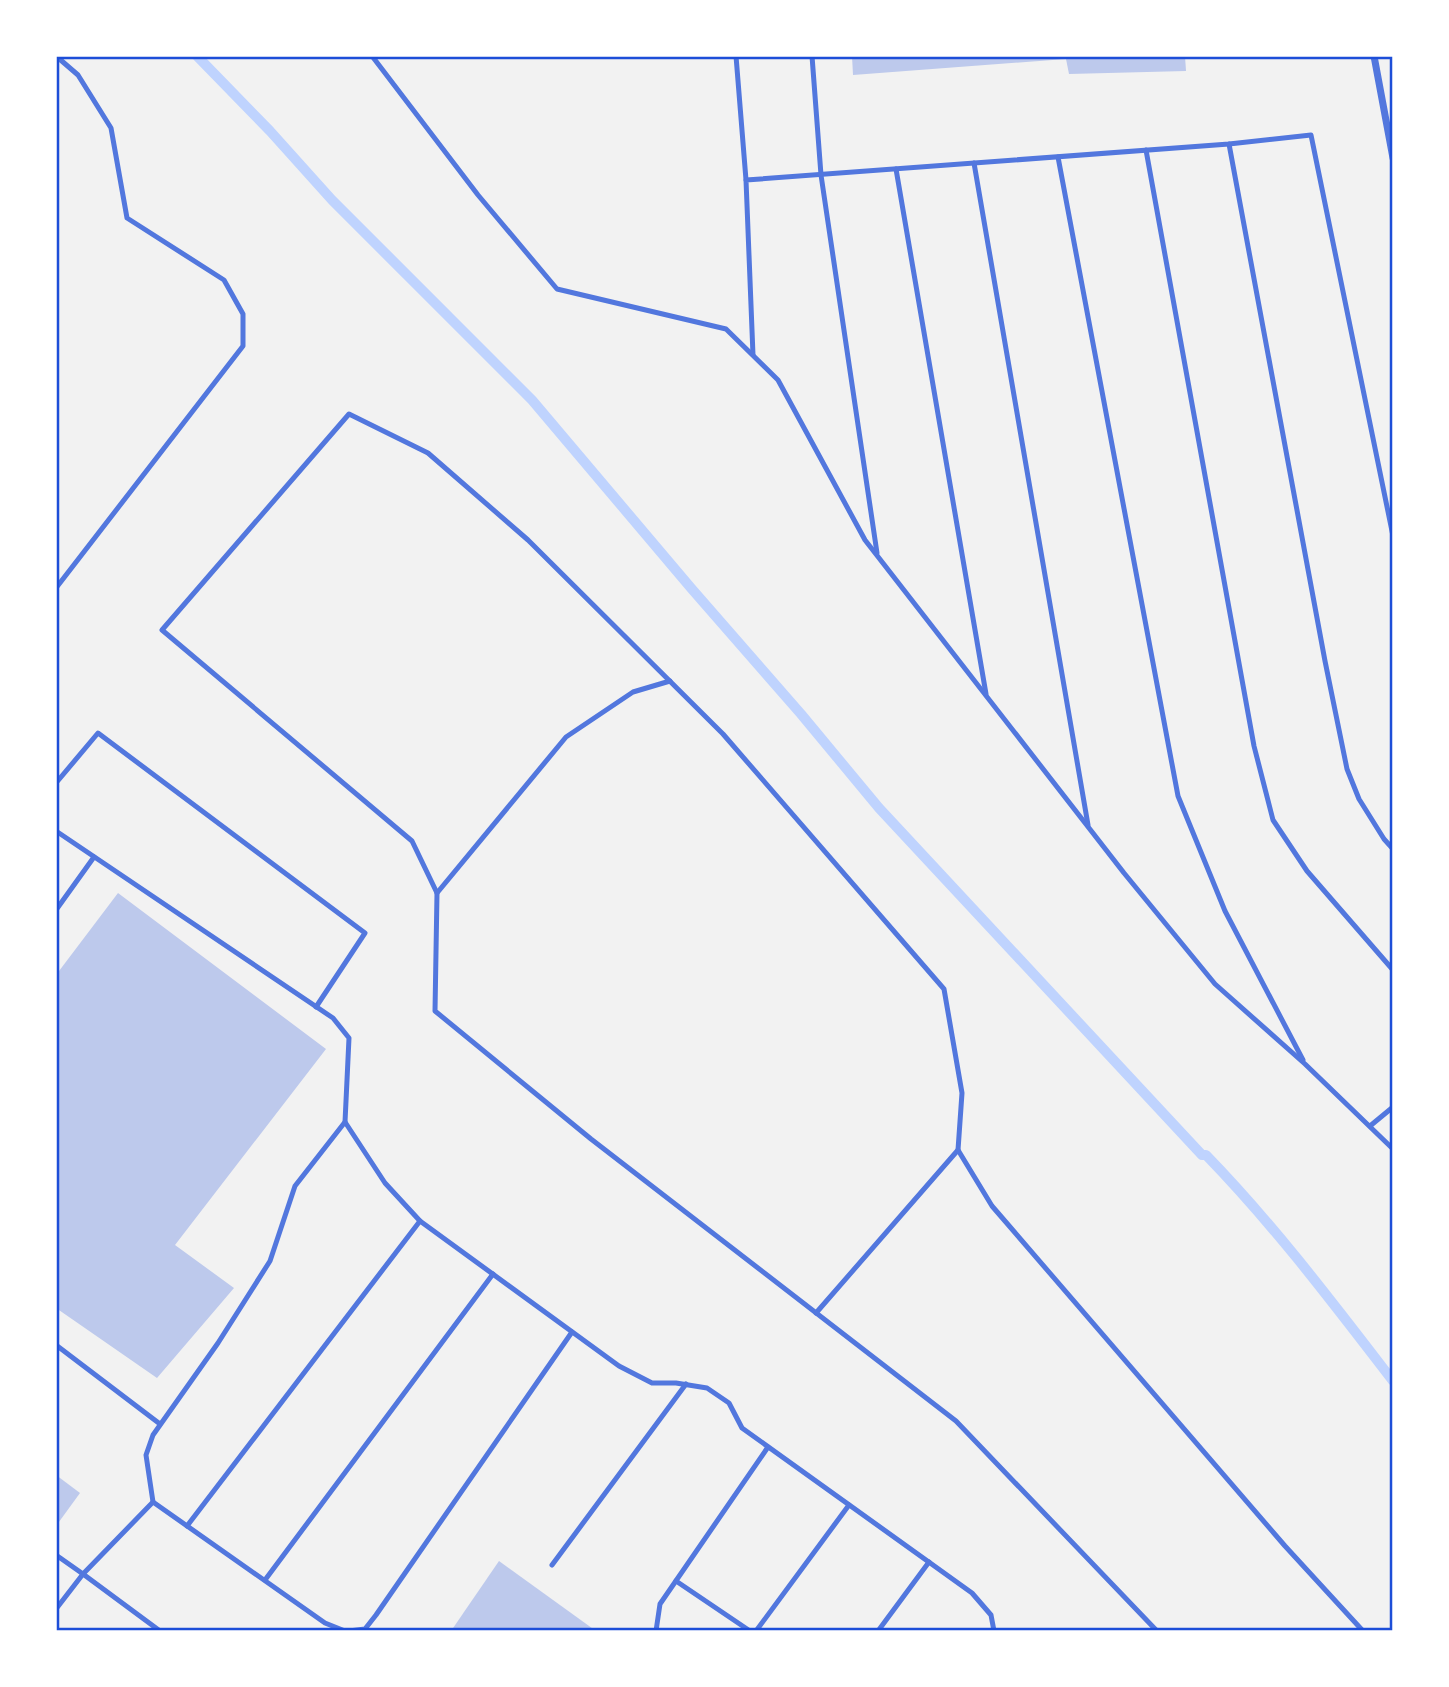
<svg xmlns="http://www.w3.org/2000/svg" width="1449" height="1687" viewBox="0 0 1449 1687" font-family="'Space Grotesk',sans-serif">
<style>
.lines{fill:none;stroke-linecap:round;stroke-linejoin:round}
.stream{stroke:#bfd3fe;stroke-width:10}
.building{fill:#bdc9ec}
.service{stroke:#5277de;stroke-width:5}
.minor{stroke:#5277de;stroke-width:7}
.neatline{fill:none;stroke:#1d4ed8;stroke-width:2.5}
</style>
<rect width="100%" height="100%" fill="#f2f2f2"/>
<g class="lines">
<!-- stream -->
<path class="stream" d="M 197,56 L 270,131 L 332,200 L 532,400 L 691,588 L 801,714 L 879,808 L 1202,1155 L 1206,1155 C 1274,1225 1333,1303 1393,1381"/>
</g>
<!-- building -->
<g class="building">
<polygon points="852,56 1185,56 1186,71 1069,74 1066,59 853,75"/>
<polygon points="118,893 326,1049 175,1245 234,1288 157,1378 56,1308 56,975"/>
<polygon points="56,1475 80,1493 56,1526"/>
<polygon points="499,1561 596,1631 451,1631"/>
</g>
<g class="lines">
<!-- service -->
<g class="service">
<polyline points="372,56 478,195 557,289 726,329 778,380 865,540 1124,873 1215,984 1305,1064 1393,1149"/>
<polyline points="736,56 746,180"/>
<polyline points="812,56 821,175 877,553"/>
<polyline points="1229,144 1325,661 1347,769 1359,799 1384,839 1393,849"/>
<polyline points="1146,150 1254,746 1273,820 1307,871 1393,970"/>
<polyline points="1058,157 1178,796 1225,911 1303,1060"/>
<polyline points="974,163 1088,825"/>
<polyline points="896,169 986,694"/>
<polyline points="753,355 746,180 1229,144 1311,135 1393,536"/>
<polyline points="56,588 243,346 243,314 224,280 127,218 111,128 78,75 56,56"/>
<polyline points="56,783 98,733 365,933 316,1007"/>
<polyline points="56,831 333,1018 349,1038 345,1122 385,1183 420,1221 619,1366 652,1383 676,1383 707,1388 729,1403 742,1428 972,1593 991,1615 994,1631"/>
<polyline points="437,893 566,737 633,692 670,681"/>
<polyline points="56,910 94,857"/>
<polyline points="1370,1126 1393,1107"/>
<polyline points="816,1313 958,1150"/>
<polyline points="56,1345 160,1424"/>
<polyline points="153,1502 146,1455 153,1435 218,1343 270,1261 295,1186 345,1122"/>
<polyline points="187,1526 420,1221"/>
<polyline points="56,1555 83,1574 153,1502 325,1623 345,1631"/>
<polyline points="552,1565 686,1384"/>
<polyline points="265,1580 493,1274"/>
<polyline points="676,1581 750,1631"/>
<polyline points="56,1609 83,1574 160,1631"/>
<polyline points="349,1631 365,1629 376,1615 572,1332"/>
<polyline points="656,1631 660,1604 768,1447"/>
<polyline points="756,1631 849,1505"/>
<polyline points="878,1631 929,1562"/>
<polyline points="1157,1631 956,1421 591,1139 435,1011 437,893 412,841 162,630 349,414 428,453 528,540 723,734 944,989 962,1093 958,1150 992,1206 1285,1546 1363,1631"/>
</g>
<!-- minor -->
<polyline class="minor" points="1374,56 1393,158"/>
</g>
<!-- border -->
<rect width="1449" height="1687" fill="none" stroke="#ffffff" stroke-width="116"/>
<rect x="58" y="58" width="1333" height="1571" class="neatline"/>
</svg>
